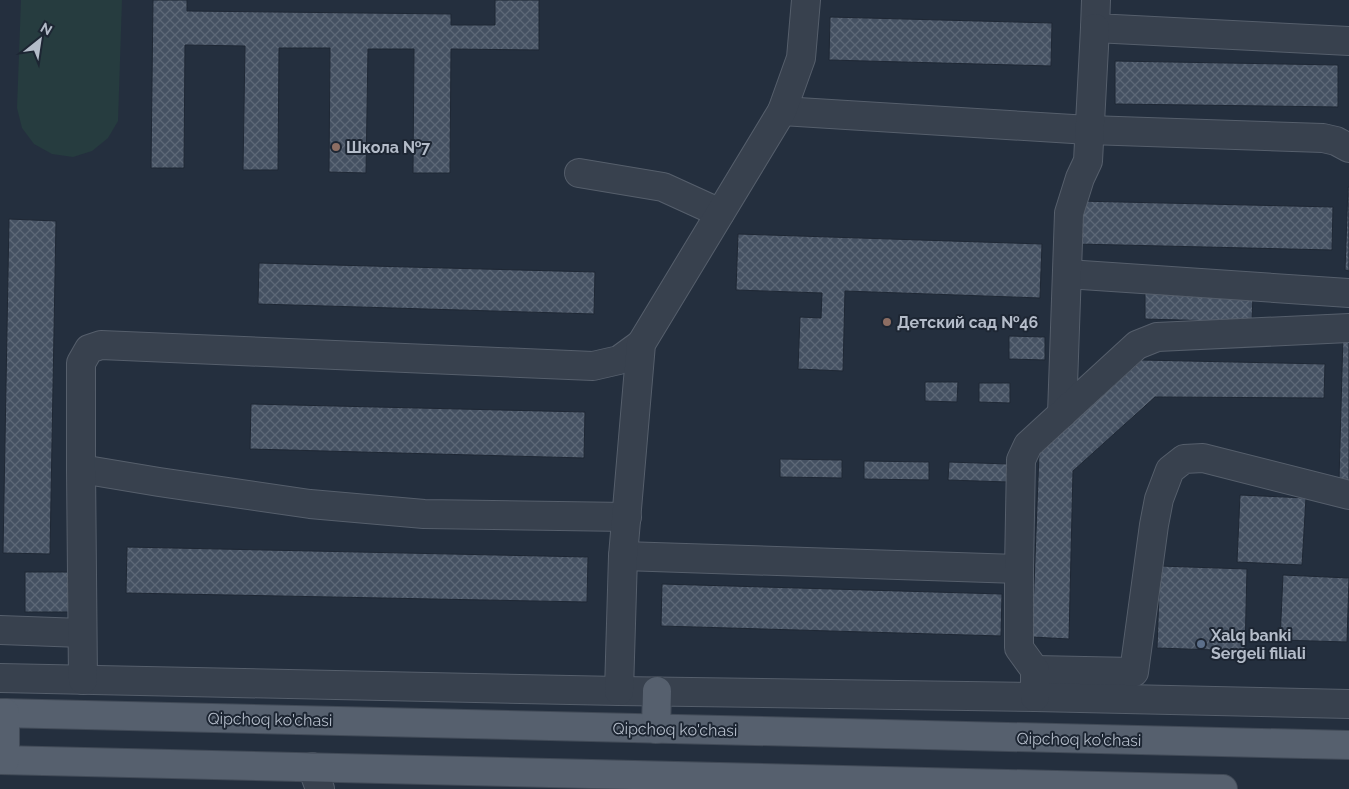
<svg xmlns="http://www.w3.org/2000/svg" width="1349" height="789" viewBox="0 0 1349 789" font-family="Raleway,sans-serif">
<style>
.grass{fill:#263c3f}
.building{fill:url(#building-cross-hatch);stroke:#1f2835}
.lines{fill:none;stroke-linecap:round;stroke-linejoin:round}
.minor-casing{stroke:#565f6c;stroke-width:30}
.major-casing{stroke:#414a57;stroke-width:30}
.minor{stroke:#38414e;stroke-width:28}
.major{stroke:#56606e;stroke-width:28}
.education-dot{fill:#8d6e63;stroke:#1d2633;stroke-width:2}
.service-dot{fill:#5c6f8a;stroke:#1d2633;stroke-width:2}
.labels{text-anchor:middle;stroke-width:4;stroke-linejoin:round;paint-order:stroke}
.poi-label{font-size:16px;font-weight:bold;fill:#b4bcc9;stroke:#1d2633;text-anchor:start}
.street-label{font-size:16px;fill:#b4bcc9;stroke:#1d2633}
</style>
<defs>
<pattern id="building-cross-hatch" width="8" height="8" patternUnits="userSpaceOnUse" patternTransform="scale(1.25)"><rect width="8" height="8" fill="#455162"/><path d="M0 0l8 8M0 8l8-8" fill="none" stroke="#5d6877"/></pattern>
</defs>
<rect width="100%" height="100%" fill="#242f3e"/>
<!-- grass -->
<polygon class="grass" points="21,0 122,0 118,121 108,138 92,151 73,157 52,154 34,144 22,128 17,108"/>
<!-- building -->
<g class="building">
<polygon points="153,0 187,0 187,11 451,14 451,25 495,25 495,0 539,0 539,50 451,49 450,173 413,173 414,49 368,49 366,173 329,172 330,48 279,48 278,170 243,170 245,46 185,45 184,168 151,168"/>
<polygon points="830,17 1052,23 1051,66 829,60"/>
<polygon points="1115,61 1338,65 1338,107 1115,104"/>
<polygon points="1348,187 1349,187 1349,271 1345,270"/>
<polygon points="1078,201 1333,207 1332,250 1077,244"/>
<polygon points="9,219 56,221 50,554 3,553"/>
<polygon points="738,234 1042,244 1040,298 845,291 843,371 798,369 800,317 821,318 822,293 736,290"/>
<polygon points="259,263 595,272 594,314 258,304"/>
<polygon points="1145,291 1253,294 1252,322 1145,319"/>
<polygon points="1343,335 1349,335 1349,481 1339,480"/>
<polygon points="1009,336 1045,337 1045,360 1009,359"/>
<polygon points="1142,360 1325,364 1324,398 1155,397 1073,471 1069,639 1032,637 1039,453"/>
<polygon points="925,382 958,382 957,402 925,401"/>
<polygon points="979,383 1010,383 1010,403 979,402"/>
<polygon points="251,404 585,412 584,458 250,449"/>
<polygon points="780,459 842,460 842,478 780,477"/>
<polygon points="864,461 929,462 929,480 864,479"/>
<polygon points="949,462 1008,464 1008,482 948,480"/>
<polygon points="1240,495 1306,498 1302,565 1237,562"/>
<polygon points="127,547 588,557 587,602 126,593"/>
<polygon points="1160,566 1247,569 1245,651 1157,648"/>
<rect x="25" y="572" width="45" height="40"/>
<polygon points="1283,575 1349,578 1347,642 1280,640"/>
<polygon points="662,584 1002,594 1001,636 661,626"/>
</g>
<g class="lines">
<defs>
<g id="minor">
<polyline points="1096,0 1095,28 1349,41"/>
<polyline points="782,111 1089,130 1323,138 1336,141 1349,148"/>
<polyline points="579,173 663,187 720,213"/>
<polyline points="1067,274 1349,293"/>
<polyline points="1062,414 1069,213 1080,178 1088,161 1095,28"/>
<polyline points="81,469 159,482 310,504 424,514 627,517"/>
<polyline points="623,556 1019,569"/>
<polyline points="0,630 82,633"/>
<polyline points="1035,670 1134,672 1154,525 1159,499 1170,470 1184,459 1203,458 1349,495"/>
<polyline points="0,678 619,691 1035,697 1349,704"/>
<polyline points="83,680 81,469 81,363 89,349 101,345 593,366 619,360 641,344"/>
<polyline points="619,691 623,556 641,344 782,111 801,58 806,0"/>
<polyline points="1035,697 1035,670 1019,648 1019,569 1021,460 1028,445 1137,345 1157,337 1349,328"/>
<polyline points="312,767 320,789"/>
</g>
<g id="major">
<polyline points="0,713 1349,745"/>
<polyline points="656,729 657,691"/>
<polyline points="0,760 1223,789"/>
<polyline points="5,760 5,713"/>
</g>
</defs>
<!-- minor casing -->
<use href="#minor" class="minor-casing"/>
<!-- major casing -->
<use href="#major" class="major-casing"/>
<!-- minor -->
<use href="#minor" class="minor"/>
<!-- major -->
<use href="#major" class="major"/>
</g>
<!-- markers -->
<g class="education-dot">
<circle cx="336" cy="147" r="5"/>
<circle cx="887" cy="322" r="5"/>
</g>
<circle class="service-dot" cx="1201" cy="644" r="5"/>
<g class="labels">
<!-- poi labels -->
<g class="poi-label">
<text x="346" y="153">Школа №7</text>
<text x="897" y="328">Детский сад №46</text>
<text x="1211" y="641">Xalq banki<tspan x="1211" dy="18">Sergeli filiali</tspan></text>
</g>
<!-- street labels -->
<g class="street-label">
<text transform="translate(270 719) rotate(1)" y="6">Qipchoq ko'chasi</text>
<text transform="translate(675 729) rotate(1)" y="6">Qipchoq ko'chasi</text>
<text transform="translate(1079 739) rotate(1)" y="6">Qipchoq ko'chasi</text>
</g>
</g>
<!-- north arrow -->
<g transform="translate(40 40) rotate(30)" stroke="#1d2633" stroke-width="4" paint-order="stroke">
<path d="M0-4L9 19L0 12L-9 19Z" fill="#b4bcc9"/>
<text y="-8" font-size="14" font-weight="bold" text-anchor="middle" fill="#b4bcc9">N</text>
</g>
</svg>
